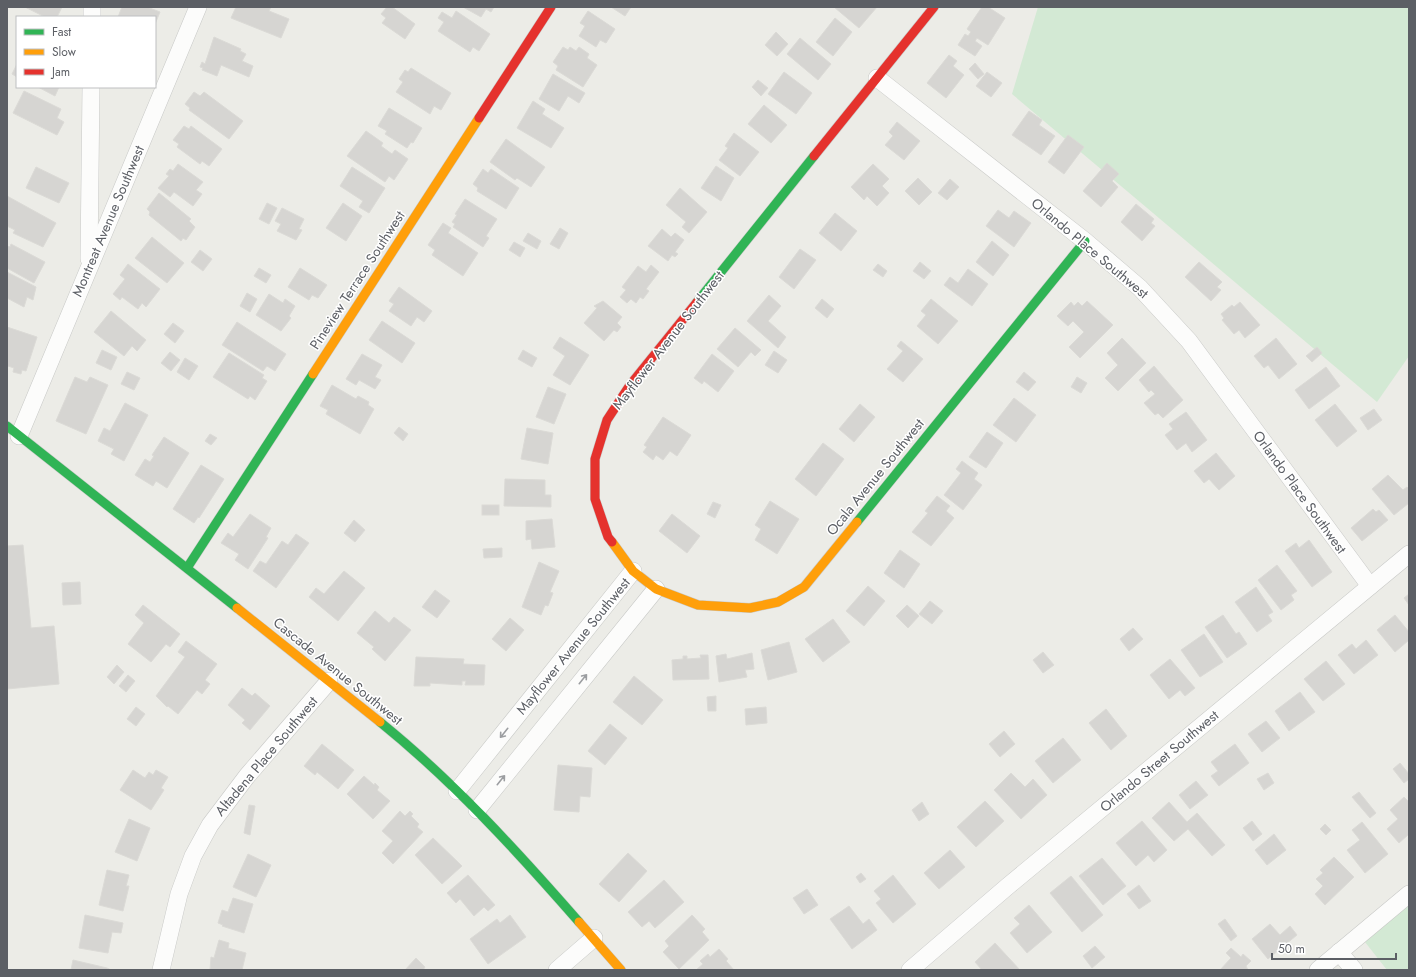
<svg xmlns="http://www.w3.org/2000/svg" width="1416" height="977" viewBox="0 0 1416 977" font-family="Jost,sans-serif">
<style>
.green{fill:#d3e9d4}
.building{fill:#d6d5d2;stroke:#dbdad6}
.lines{fill:none;stroke-linecap:round;stroke-linejoin:round}
.street-casing{stroke:#c8c9c7;stroke-width:18}
.fast-casing{stroke:#c9c9c8;stroke-width:10}
.slow-casing{stroke:#c9c9c8;stroke-width:10}
.jam-casing{stroke:#c9c9c8;stroke-width:10}
.street{stroke:#fcfcfb;stroke-width:17}
.fast{stroke:#30b455;stroke-width:9}
.slow{stroke:#ff9f0a;stroke-width:9}
.jam{stroke:#e5322d;stroke-width:9}
.oneway{stroke:#9c9ea1}
.labels{text-anchor:middle;stroke-width:3;stroke-linejoin:round;paint-order:stroke}
.street-label{font-size:14px;fill:#5c5f65;stroke:#fff}
</style>
<rect width="100%" height="100%" fill="#ecece7"/>
<!-- green -->
<g class="green">
<polygon points="1038,7 1409,7 1409,356 1377,402 1012,94"/>
<polygon points="1409,904 1409,970 1387,970 1365,942"/>
</g>
<!-- building -->
<g class="building">
<polygon points="25,7 62,7 57,17 45,17"/>
<polygon points="122,7 147,7 160,12 155,24 155,17 118,17"/>
<polygon points="236,7 271,7 269,11 289,19 281,38 231,18"/>
<polygon points="387,7 392,7 415,24 405,39 382,23 386,18 381,14"/>
<polygon points="463,7 494,7 491,12 486,9 481,17"/>
<polygon points="611,7 631,7 625,16"/>
<polygon points="834,7 877,7 859,28"/>
<polygon points="982,7 988,7 1005,18 988,45 977,38 975,41 982,46 975,56 958,45 965,34 968,36 971,32 967,29"/>
<polygon points="456,11 490,34 479,51 473,47 470,52 438,31 444,22 438,18 442,12 452,18"/>
<polygon points="588,11 615,29 606,43 600,40 596,47 579,36 585,26 580,23"/>
<polygon points="835,18 852,32 833,56 816,42"/>
<polygon points="776,32 788,44 777,56 765,45"/>
<polygon points="214,37 241,49 240,51 246,54 242,61 253,66 249,77 221,65 217,76 202,70 203,68 200,67 202,62 205,64"/>
<polygon points="800,38 831,64 818,80 787,54"/>
<polygon points="563,47 568,50 570,47 576,51 579,47 589,54 587,58 597,65 583,87 556,70 558,66 553,62"/>
<polygon points="949,55 957,61 953,66 964,75 946,98 927,83"/>
<polygon points="975,63 984,74 978,79 969,69"/>
<polygon points="17,64 17,77 12,74"/>
<polygon points="411,68 451,93 441,110 434,106 430,114 396,92 403,82 399,79 405,70 408,72"/>
<polygon points="784,72 812,93 796,114 768,94"/>
<polygon points="987,72 1002,83 991,97 976,86"/>
<polygon points="553,74 585,93 579,103 568,96 559,111 539,99"/>
<polygon points="758,80 768,88 761,96 752,87"/>
<polygon points="38,87 59,87 55,96"/>
<polygon points="24,91 61,109 57,118 64,122 57,135 13,113"/>
<polygon points="194,92 200,96 204,92 243,121 229,139 189,110 190,108 185,104"/>
<polygon points="533,101 545,109 542,114 564,128 551,148 517,128"/>
<polygon points="764,105 787,125 771,143 748,124"/>
<polygon points="389,108 422,128 413,143 411,142 407,148 385,134 387,131 378,126"/>
<polygon points="1029,111 1042,120 1039,125 1055,136 1041,155 1012,135"/>
<polygon points="897,122 920,141 904,160 885,145 893,136 889,132"/>
<polygon points="184,126 189,129 191,126 222,149 209,166 202,161 200,164 177,147 179,144 173,140"/>
<polygon points="366,131 383,143 381,146 392,154 395,150 408,159 394,180 389,176 385,182 347,156"/>
<polygon points="734,133 759,152 740,176 719,160 728,148 725,146"/>
<polygon points="1068,135 1084,147 1064,174 1048,162"/>
<polygon points="506,139 545,167 531,187 517,178 515,180 490,162"/>
<polygon points="1107,163 1119,174 1112,181 1118,187 1101,207 1083,191"/>
<polygon points="178,164 203,182 196,190 202,194 193,206 174,192 170,197 158,188 169,176 166,174 170,169 173,171"/>
<polygon points="873,164 889,179 882,186 889,193 877,206 867,196 864,200 851,187"/>
<polygon points="716,166 734,178 721,201 701,188"/>
<polygon points="36,167 69,183 59,203 26,188"/>
<polygon points="352,167 385,188 369,213 359,207 363,201 340,186"/>
<polygon points="483,169 488,173 491,169 519,188 506,209 477,191 478,188 473,184"/>
<polygon points="918,178 932,192 919,205 905,191"/>
<polygon points="950,179 959,187 947,200 938,193"/>
<polygon points="680,188 707,212 689,233 682,227 686,222 666,205"/>
<polygon points="159,193 191,219 189,221 195,227 186,240 183,238 181,241 149,215 150,212 147,209"/>
<polygon points="7,196 56,223 43,247 13,233 15,230 7,226"/>
<polygon points="465,199 497,219 486,236 489,238 483,247 453,227 455,224 452,222 457,215 455,214"/>
<polygon points="267,203 277,208 269,224 259,219"/>
<polygon points="343,203 362,216 346,241 326,228"/>
<polygon points="1136,204 1154,219 1151,223 1155,226 1142,241 1121,222"/>
<polygon points="282,208 304,219 299,229 302,230 296,240 277,231 281,224 275,221"/>
<polygon points="998,210 1009,218 1014,211 1031,223 1014,247 986,226"/>
<polygon points="835,213 857,231 841,251 819,233"/>
<polygon points="443,223 451,228 448,233 478,253 463,276 432,255 435,250 428,245"/>
<polygon points="560,228 568,233 559,249 550,244"/>
<polygon points="662,229 671,237 675,233 684,240 675,252 678,254 675,257 672,255 668,261 648,246"/>
<polygon points="528,233 541,241 537,249 523,241"/>
<polygon points="152,237 184,263 167,283 135,258"/>
<polygon points="992,241 1009,255 993,276 976,262"/>
<polygon points="514,242 525,248 520,257 509,250"/>
<polygon points="11,244 45,262 34,283 7,268 7,246 10,247"/>
<polygon points="800,249 816,260 794,289 779,277"/>
<polygon points="200,250 212,259 203,271 191,262"/>
<polygon points="920,262 931,271 924,279 913,271"/>
<polygon points="1199,262 1222,282 1217,287 1221,290 1211,301 1185,277"/>
<polygon points="128,264 160,289 146,307 142,303 138,309 122,297 120,300 113,294 125,279 120,275"/>
<polygon points="878,264 887,271 883,277 873,270"/>
<polygon points="651,265 659,272 646,289 649,291 643,299 640,297 636,303 631,299 627,303 620,297 626,290 622,287 638,266 646,272"/>
<polygon points="259,268 271,275 266,283 254,276"/>
<polygon points="300,268 327,285 318,298 312,295 309,300 288,287"/>
<polygon points="968,269 988,284 972,306 944,285 950,277 958,283"/>
<polygon points="7,272 36,287 33,300 27,297 24,307 7,298"/>
<polygon points="399,287 432,311 424,322 417,317 411,326 389,311 394,304 389,301"/>
<polygon points="247,293 257,299 250,312 240,306"/>
<polygon points="269,294 283,303 285,299 295,306 289,316 291,318 281,331 256,315"/>
<polygon points="769,295 781,306 768,321 786,337 778,348 747,321"/>
<polygon points="822,299 834,309 827,318 815,308"/>
<polygon points="931,299 958,321 938,344 917,326 926,315 921,311"/>
<polygon points="603,301 622,317 617,323 621,327 617,332 614,330 604,341 584,323 597,308 594,306"/>
<polygon points="1087,301 1113,325 1080,358 1069,347 1084,332 1073,321 1068,326 1057,316 1071,302 1074,306 1078,302 1082,306"/>
<polygon points="1240,302 1260,325 1245,338 1239,330 1234,334 1222,320 1224,318 1221,314 1232,305 1234,307"/>
<polygon points="111,311 146,340 137,351 132,346 124,356 94,332"/>
<polygon points="382,321 415,343 402,363 369,340"/>
<polygon points="237,322 286,354 275,371 267,366 263,371 222,345"/>
<polygon points="173,323 184,331 175,343 164,334"/>
<polygon points="7,327 37,337 26,371 22,370 21,374 13,372 14,368 8,366 7,368"/>
<polygon points="735,328 761,350 755,356 751,352 738,367 717,349"/>
<polygon points="560,337 589,355 570,385 553,375 565,356 553,348"/>
<polygon points="1122,338 1146,363 1118,391 1105,378 1118,365 1107,353"/>
<polygon points="1276,338 1297,364 1279,379 1268,365 1264,368 1254,356"/>
<polygon points="901,341 923,359 903,382 887,369 903,351 897,346"/>
<polygon points="1317,347 1322,353 1312,362 1306,356"/>
<polygon points="102,350 117,357 111,370 96,363"/>
<polygon points="523,350 537,358 532,367 518,359"/>
<polygon points="774,351 787,360 778,373 765,365"/>
<polygon points="170,352 180,360 171,371 161,363"/>
<polygon points="229,353 264,375 262,378 267,381 255,400 250,396 248,399 213,377"/>
<polygon points="362,354 382,365 375,377 381,380 375,389 359,380 356,385 346,379"/>
<polygon points="712,354 734,371 718,392 704,381 702,384 694,378"/>
<polygon points="185,358 198,366 189,380 177,372"/>
<polygon points="1154,366 1183,400 1163,418 1158,413 1155,415 1144,403 1155,394 1151,390 1149,392 1139,380"/>
<polygon points="1326,367 1340,386 1309,409 1295,390"/>
<polygon points="127,372 140,378 134,390 121,384"/>
<polygon points="1024,372 1036,382 1028,391 1016,382"/>
<polygon points="75,377 87,382 90,377 108,385 86,434 56,421"/>
<polygon points="1077,377 1087,383 1081,393 1071,387"/>
<polygon points="332,385 356,399 358,396 369,402 368,405 374,409 360,434 326,414 328,410 320,406"/>
<polygon points="548,387 566,394 554,424 536,417"/>
<polygon points="1014,398 1036,415 1016,442 993,425"/>
<polygon points="125,403 148,415 124,461 111,454 114,449 98,441 104,428 110,431"/>
<polygon points="860,404 875,417 854,442 839,429"/>
<polygon points="1335,404 1357,431 1337,447 1315,420"/>
<polygon points="1374,409 1382,420 1368,430 1360,418"/>
<polygon points="1186,412 1207,440 1192,452 1186,443 1177,450 1165,435 1173,429 1169,424"/>
<polygon points="663,417 691,435 677,456 670,451 663,460 656,455 653,460 643,452 647,447 644,445"/>
<polygon points="399,427 408,434 403,441 394,433"/>
<polygon points="527,428 553,433 548,464 521,459"/>
<polygon points="987,432 1003,443 986,468 969,457"/>
<polygon points="210,434 217,438 211,445 205,441"/>
<polygon points="164,437 189,453 167,488 156,481 153,486 135,475 145,459 150,462 154,456 152,455"/>
<polygon points="823,443 844,459 816,496 795,479"/>
<polygon points="1216,453 1235,476 1219,490 1209,479 1204,483 1194,471"/>
<polygon points="962,461 978,473 974,479 982,485 963,510 944,495 961,473 956,469"/>
<polygon points="201,465 224,479 199,518 198,517 194,523 173,509"/>
<polygon points="1388,475 1403,490 1407,487 1409,489 1409,503 1394,515 1372,489"/>
<polygon points="505,479 545,480 545,495 551,495 551,507 504,506"/>
<polygon points="937,496 950,506 946,511 954,518 931,546 912,532 928,513 925,511"/>
<polygon points="770,501 799,519 777,554 755,540 761,529 755,525"/>
<polygon points="713,502 721,505 715,518 707,514"/>
<rect x="482" y="505" width="17" height="10"/>
<polygon points="1373,509 1376,512 1379,510 1388,520 1362,541 1351,528"/>
<polygon points="250,514 271,528 266,537 268,538 248,569 235,560 239,554 221,543 228,533 233,537"/>
<polygon points="672,514 700,536 687,553 659,531"/>
<polygon points="552,519 555,547 532,549 531,539 526,540 526,521"/>
<polygon points="354,520 365,530 355,542 344,533"/>
<polygon points="296,534 309,543 276,588 253,571 260,561 266,564 282,541 288,545"/>
<polygon points="1309,540 1332,572 1312,587 1285,551 1296,543 1299,548"/>
<polygon points="23,545 31,628 54,626 59,684 7,689 7,546"/>
<polygon points="502,548 502,557 484,558 483,549"/>
<polygon points="900,550 920,564 904,588 884,573"/>
<polygon points="539,562 559,571 550,592 553,593 548,606 545,605 541,615 522,607"/>
<polygon points="1277,565 1297,591 1291,595 1294,600 1281,610 1258,580"/>
<polygon points="344,571 365,588 338,621 309,597 316,588 324,594"/>
<polygon points="80,582 81,604 63,605 62,583"/>
<polygon points="868,586 885,601 864,626 846,611"/>
<polygon points="1256,587 1273,612 1268,615 1272,621 1257,632 1235,602"/>
<polygon points="435,590 450,601 437,618 422,607"/>
<polygon points="1409,594 1409,605 1404,598"/>
<polygon points="930,601 943,611 932,624 919,614"/>
<polygon points="143,605 180,634 170,647 166,644 151,662 128,644 144,623 135,615"/>
<polygon points="907,605 919,616 908,628 896,616"/>
<polygon points="375,611 389,623 394,617 411,630 385,661 372,649 374,647 357,633"/>
<polygon points="1223,615 1236,634 1239,632 1247,644 1227,658 1205,627"/>
<polygon points="1395,615 1409,632 1409,640 1395,652 1377,630"/>
<polygon points="510,618 524,630 506,651 492,639"/>
<polygon points="833,619 850,642 823,662 805,639"/>
<polygon points="1133,628 1143,639 1129,651 1120,639"/>
<polygon points="1204,634 1223,662 1200,677 1181,650"/>
<polygon points="1366,640 1378,655 1354,674 1338,655 1352,644 1356,649"/>
<polygon points="186,641 217,664 205,680 210,684 202,694 197,690 178,714 168,706 167,707 156,696 185,657 178,652"/>
<polygon points="789,642 797,672 768,680 761,650"/>
<polygon points="1043,652 1054,665 1043,673 1033,660"/>
<polygon points="752,653 754,669 745,670 747,677 719,682 716,656 726,654 727,659"/>
<polygon points="700,655 708,655 709,679 673,680 672,660 683,659 683,656 687,656 687,659 701,658"/>
<polygon points="416,657 464,659 463,664 485,665 484,685 465,685 466,681 462,681 462,685 430,683 430,686 414,686"/>
<polygon points="1170,659 1195,688 1185,696 1180,690 1169,699 1150,675"/>
<polygon points="1326,661 1345,684 1323,701 1304,679"/>
<polygon points="117,665 124,672 114,684 107,677"/>
<polygon points="128,675 135,681 126,692 119,686"/>
<polygon points="634,676 663,700 642,725 613,702"/>
<polygon points="242,688 252,696 255,693 270,706 250,730 242,723 245,720 228,705"/>
<polygon points="1300,692 1315,712 1289,731 1275,711"/>
<polygon points="716,696 716,711 708,711 707,697"/>
<polygon points="136,707 145,714 136,726 127,719"/>
<polygon points="766,707 767,723 746,725 745,709"/>
<polygon points="1106,709 1127,736 1111,750 1089,723"/>
<polygon points="1266,721 1280,738 1262,752 1248,734"/>
<polygon points="610,724 627,738 605,765 588,751"/>
<polygon points="1004,731 1015,744 1000,757 989,744"/>
<polygon points="1063,738 1081,760 1053,783 1035,761"/>
<polygon points="322,744 354,770 338,789 317,772 315,775 304,766"/>
<polygon points="1235,744 1249,763 1219,786 1211,776 1218,771 1211,762"/>
<polygon points="1400,763 1409,774 1409,779 1404,783 1393,769"/>
<polygon points="558,765 592,768 590,797 580,796 579,812 554,810"/>
<polygon points="133,770 145,778 149,772 153,775 156,770 168,777 161,788 164,790 151,810 120,790"/>
<polygon points="1011,773 1025,787 1033,779 1047,795 1021,819 994,790"/>
<polygon points="1268,773 1274,783 1264,790 1257,779"/>
<polygon points="364,776 374,785 375,783 379,787 377,790 390,801 373,819 347,794"/>
<polygon points="1196,781 1208,795 1190,809 1179,795"/>
<polygon points="1359,792 1376,813 1370,818 1352,797"/>
<polygon points="1404,797 1409,802 1409,834 1399,843 1387,829 1398,819 1390,810"/>
<polygon points="985,801 1004,821 976,847 957,827"/>
<polygon points="922,802 929,814 919,821 912,810"/>
<polygon points="1169,802 1187,822 1197,813 1225,845 1212,856 1188,829 1174,841 1152,818"/>
<polygon points="249,805 255,806 250,835 244,833"/>
<polygon points="400,811 405,816 410,811 413,814 411,816 419,824 417,827 423,832 393,864 382,853 393,841 382,831"/>
<polygon points="129,819 150,828 137,861 115,852"/>
<polygon points="1142,821 1167,850 1154,862 1148,855 1136,866 1116,843"/>
<polygon points="1252,821 1262,834 1253,841 1243,828"/>
<polygon points="1362,822 1388,854 1365,873 1347,850 1360,840 1352,830"/>
<polygon points="1325,824 1331,830 1326,835 1320,829"/>
<polygon points="1274,834 1286,850 1267,865 1255,850"/>
<polygon points="433,838 462,866 442,884 415,855"/>
<polygon points="950,850 965,867 939,889 924,873"/>
<polygon points="628,853 647,871 619,902 599,884"/>
<polygon points="248,854 271,865 256,897 233,887"/>
<polygon points="1334,857 1354,877 1325,905 1315,894 1323,886 1316,879 1323,873 1320,870"/>
<polygon points="1102,858 1126,886 1103,905 1079,876"/>
<polygon points="107,870 129,875 126,886 129,886 123,911 99,905"/>
<polygon points="861,873 866,879 860,883 856,877"/>
<polygon points="468,875 495,905 488,911 484,907 474,916 460,899 456,903 447,893"/>
<polygon points="893,875 916,904 893,923 876,903 881,899 874,891"/>
<polygon points="1071,876 1103,915 1082,932 1050,893"/>
<polygon points="664,880 684,902 655,928 649,921 642,927 628,912"/>
<polygon points="1139,885 1151,901 1139,909 1127,894"/>
<polygon points="807,889 818,905 804,914 793,898"/>
<polygon points="233,898 253,904 244,933 222,926 223,925 218,923 222,910 228,912"/>
<polygon points="1029,905 1052,932 1027,953 1010,933 1020,924 1014,918"/>
<polygon points="849,906 863,924 869,919 877,930 852,949 830,919"/>
<polygon points="85,915 123,923 121,933 112,932 108,953 79,948"/>
<polygon points="510,915 526,937 488,964 470,939 497,919 500,923"/>
<polygon points="692,915 705,929 702,932 709,940 679,969 663,952 669,946 665,941"/>
<polygon points="1225,919 1237,936 1231,941 1218,924"/>
<polygon points="1270,924 1280,935 1290,926 1297,935 1268,959 1252,939"/>
<polygon points="219,940 229,943 228,948 246,953 242,970 210,970 211,957 214,958"/>
<polygon points="995,943 1020,970 982,970 975,962"/>
<polygon points="1095,946 1105,957 1092,968 1083,956"/>
<polygon points="1231,948 1241,957 1243,954 1251,961 1246,966 1248,970 1220,970 1231,958 1226,953"/>
<polygon points="719,949 728,959 726,961 734,970 696,970 703,964 700,961 708,954 710,957"/>
<polygon points="416,958 425,967 423,970 405,970"/>
<polygon points="73,960 107,968 111,970 71,970"/>
</g>
<g class="lines">
<defs>
<g id="street">
<polyline points="92,17 92,7"/>
<polyline points="877,78 1085,241 1140,288 1189,341 1370,586"/>
<polyline points="89,259 91,87"/>
<polyline points="19,436 198,7"/>
<polyline points="457,791 633,571"/>
<polyline points="477,810 656,589"/>
<polyline points="1339,952 1354,970"/>
<polyline points="161,970 179,894 193,856 210,825 247,776 329,681"/>
<polyline points="557,970 594,938"/>
<polyline points="910,970 1008,886 1409,554"/>
<polyline points="1318,970 1409,894"/>
</g>
<g id="fast">
<polyline points="697,302 814,156"/>
<polyline points="7,426 237,608"/>
<polyline points="857,522 1085,241"/>
<polyline points="187,568 313,374"/>
<path d="M 380,722 C 453,781 517,851 579,922"/>
</g>
<g id="slow">
<polyline points="313,374 479,118"/>
<polyline points="612,542 633,571 656,589 698,605 750,608 778,602 804,587 857,522"/>
<polyline points="237,608 380,722"/>
<polyline points="579,922 621,970"/>
</g>
<g id="jam">
<polyline points="479,118 551,7"/>
<polyline points="814,156 934,7"/>
<polyline points="612,542 608,537 595,499 595,459 607,420 630,385 697,302"/>
</g>
</defs>
<!-- street casing -->
<use href="#street" class="street-casing"/>
<!-- fast casing -->
<use href="#fast" class="fast-casing"/>
<!-- slow casing -->
<use href="#slow" class="slow-casing"/>
<!-- jam casing -->
<use href="#jam" class="jam-casing"/>
<!-- street -->
<use href="#street" class="street"/>
<!-- fast -->
<use href="#fast" class="fast"/>
<!-- slow -->
<use href="#slow" class="slow"/>
<!-- jam -->
<use href="#jam" class="jam"/>
</g>
<!-- one-way arrows -->
<defs><path id="oneway-shaft" d="M-6 0H5M1.5-3L5.5 0L1.5 3" fill="none" stroke-width="1.6" stroke-linecap="round" stroke-linejoin="round"/></defs>
<g class="oneway">
<use href="#oneway-shaft" transform="translate(583 679) rotate(-51)"/>
<use href="#oneway-shaft" transform="translate(504 733) rotate(129)"/>
<use href="#oneway-shaft" transform="translate(501 780) rotate(-51)"/>
</g>
<g class="labels">
<!-- street labels -->
<g class="street-label">
<text transform="translate(108 221) rotate(-67)" y="5">Montreat Avenue Southwest</text>
<text transform="translate(1090 248) rotate(40)" y="5">Orlando Place Southwest</text>
<text transform="translate(357 280) rotate(-57)" y="5">Pineview Terrace Southwest</text>
<text transform="translate(668 340) rotate(-52)" y="5">Mayflower Avenue Southwest</text>
<text transform="translate(875 477) rotate(-51)" y="5">Ocala Avenue Southwest</text>
<text transform="translate(1300 492) rotate(54)" y="5">Orlando Place Southwest</text>
<text transform="translate(573 646) rotate(-51)" y="5">Mayflower Avenue Southwest</text>
<text transform="translate(338 671) rotate(39)" y="5">Cascade Avenue Southwest</text>
<text transform="translate(266 756) rotate(-50)" y="5">Altadena Place Southwest</text>
<text transform="translate(1159 761) rotate(-40)" y="5">Orlando Street Southwest</text>
</g>
</g>
<!-- border -->
<rect width="1416" height="977" fill="none" stroke="#5c5f65" stroke-width="16"/>
<!-- legend -->
<rect x="16" y="16" width="140" height="72" fill="#ffffff" stroke="#bebfc1"/>
<rect x="24" y="29" width="20" height="6" fill="#30b455" stroke="#bebfc1"/>
<text x="52" y="36" font-size="12" fill="#5c5f65">Fast</text>
<rect x="24" y="49" width="20" height="6" fill="#ff9f0a" stroke="#bebfc1"/>
<text x="52" y="56" font-size="12" fill="#5c5f65">Slow</text>
<rect x="24" y="69" width="20" height="6" fill="#e5322d" stroke="#bebfc1"/>
<text x="52" y="76" font-size="12" fill="#5c5f65">Jam</text>
<!-- scale -->
<path d="M1272 953v6h124v-6" fill="none" stroke="#5c5f65" stroke-width="2"/>
<text x="1278" y="953" font-size="12" fill="#5c5f65" stroke="#ffffff" stroke-width="3" paint-order="stroke">50 m</text>
</svg>
